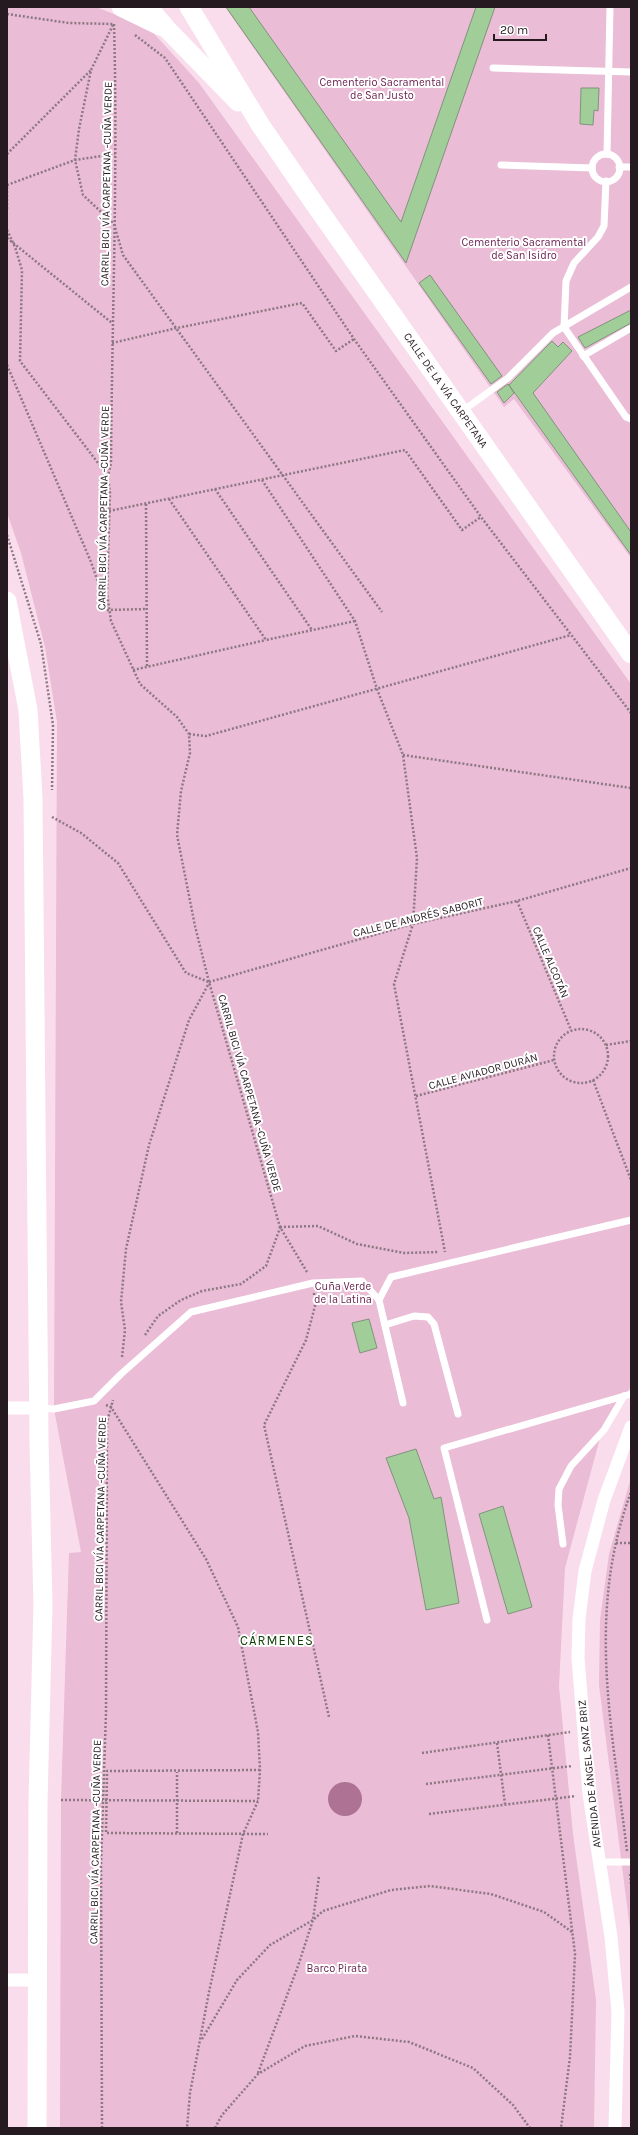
<svg xmlns="http://www.w3.org/2000/svg" width="638" height="2135" viewBox="0 0 638 2135" font-family="Karla,sans-serif">
<style>
.green{fill:#eabcd5}
.water{fill:#ae7394}
.building{fill:#a1cd99;stroke:#81937d}
.lines{fill:none;stroke-linecap:round;stroke-linejoin:round}
.path{stroke:#8c7883;stroke-width:2.5;stroke-dasharray:2 2;stroke-linecap:butt}
.lane{stroke:#fff;stroke-width:7}
.street{stroke:#fff;stroke-width:13}
.secondary{stroke:#fff;stroke-width:19}
.labels{text-anchor:middle;stroke-width:4;stroke-linejoin:round;paint-order:stroke}
.park-label{font-size:11px;fill:#6a2250;stroke:#fff}
.street-label{font-size:11px;fill:#251a20;stroke:#fff}
.quarter-label{font-size:13px;letter-spacing:1px;fill:#14430a;stroke:#fff}
</style>
<rect width="100%" height="100%" fill="#faddec"/>
<!-- green -->
<g class="green">
<polygon points="7,7 96,7 149,28 199,83 631,684 631,1386 600,1438 565,1568 559,1686 573,1834 596,2000 594,2128 60,2128 61,1800 69,1553 81,1552 54,1409 57,722 45,647 21,553 7,513"/>
<polygon points="225,7 631,7 631,558 514,399 504,407"/>
<polygon points="631,1478 631,1937 599,1685 600,1620 609,1554"/>
</g>
<!-- water -->
<circle class="water" cx="345" cy="1799" r="17"/>
<!-- building -->
<g class="building">
<polygon points="226,7 249,7 401,222 476,7 495,7 406,263"/>
<polygon points="581,88 599,88 598,111 594,110 593,125 580,124"/>
<polygon points="430,275 502,376 491,384 419,283"/>
<polygon points="631,310 631,323 585,348 578,337"/>
<polygon points="552,341 558,347 563,342 572,351 533,393 631,532 631,555 509,385"/>
<polygon points="508,384 514,393 504,403 497,392"/>
<polygon points="369,1319 377,1348 360,1353 352,1323"/>
<polygon points="416,1449 434,1499 441,1497 459,1603 426,1610 409,1518 386,1458"/>
<polygon points="503,1506 532,1607 508,1614 479,1514"/>
</g>
<g class="lines">
<!-- path -->
<g class="path">
<polyline points="7,14 69,23 113,24"/>
<path d="M 114,24 C 118,170 112,316 111,463 L 108,476 L 110,493 L 107,593 L 111,621 L 140,684 L 177,717 L 189,734 L 190,753 L 181,791 L 177,835 L 195,926 L 209,982 L 280,1227 L 307,1272"/>
<polyline points="113,25 91,70 79,129 75,160 83,195 114,224 123,255 382,612"/>
<polyline points="135,35 165,58 354,339 481,517 631,713"/>
<polyline points="7,154 91,70"/>
<polyline points="7,185 75,160 115,154"/>
<polyline points="7,209 7,184"/>
<polyline points="7,230 15,247 22,270 20,361 108,476"/>
<polyline points="7,238 112,323"/>
<polyline points="112,343 177,328 302,303 336,351 354,339"/>
<polyline points="7,365 91,562 108,610 147,609"/>
<polyline points="262,480 355,621 377,689 403,755 417,858 413,924 394,984 445,1252"/>
<polyline points="215,489 312,630"/>
<polyline points="169,499 266,640 355,621"/>
<polyline points="146,504 147,666"/>
<polyline points="109,511 405,450 462,530 481,517"/>
<polyline points="7,535 41,644 53,725 52,790"/>
<polyline points="133,670 266,640"/>
<polyline points="189,734 206,736 571,635"/>
<polyline points="403,755 631,788"/>
<polyline points="52,817 81,833 118,863 186,973 209,982"/>
<polyline points="517,901 571,1030"/>
<polyline points="209,982 413,924 517,901 631,868"/>
<circle cx="581" cy="1056" r="27"/>
<polyline points="606,1045 631,1041"/>
<polyline points="593,1080 631,1180"/>
<polyline points="416,1096 554,1060"/>
<polyline points="280,1227 318,1226 357,1244 404,1253 439,1252"/>
<polyline points="314,1293 315,1306 306,1340 264,1425 329,1717"/>
<polyline points="145,1335 158,1316 181,1300 202,1291 241,1284 266,1266 280,1228"/>
<polyline points="122,1357 125,1330 121,1302 126,1249 149,1145 189,1020 209,983"/>
<polyline points="106,1405 111,1407 206,1559 238,1627 258,1732 260,1770 258,1801 243,1834 209,1992 190,2093 187,2128"/>
<polyline points="616,1543 631,1543"/>
<polyline points="548,1735 575,1954 570,2057 561,2128"/>
<polyline points="497,1743 505,1804"/>
<polyline points="422,1753 570,1732"/>
<polyline points="260,1770 107,1771 106,1833 268,1834"/>
<polyline points="426,1784 572,1766"/>
<polyline points="61,1800 258,1801"/>
<polyline points="429,1814 576,1796"/>
<polyline points="177,1833 177,1772"/>
<path d="M 627,1851 C 612,1727 586,1613 631,1492"/>
<polyline points="630,1874 631,1884"/>
<polyline points="202,2039 237,1980 270,1945 313,1920 323,1911 391,1890 430,1886 491,1894 544,1912 572,1932"/>
<polyline points="258,2073 298,1966 313,1920 319,1876"/>
<polyline points="102,2128 101,1864 106,1712 107,1433 107,1422 113,1400"/>
<polyline points="215,2128 222,2115 258,2074 305,2046 355,2036 409,2042 473,2068 513,2105 530,2128"/>
</g>
<!-- lane -->
<g class="lane">
<polyline points="493,68 631,72"/>
<polyline points="607,154 610,7"/>
<circle cx="606" cy="168" r="14"/>
<polyline points="501,165 592,168"/>
<polyline points="619,167 631,167"/>
<polyline points="606,181 604,226 598,237 574,263 566,281 564,327 626,417 631,419"/>
<polyline points="583,356 631,328"/>
<polyline points="461,412 508,378 553,333 631,287"/>
<polyline points="385,1325 414,1316 428,1317 434,1324 458,1414"/>
<polyline points="403,1403 379,1300 391,1277 631,1220"/>
<polyline points="39,1408 54,1409 94,1401 121,1374 191,1312 313,1283 362,1281 379,1300"/>
<polyline points="563,1544 558,1505 559,1489 571,1466 604,1430 624,1396"/>
<polyline points="487,1620 444,1448 631,1394"/>
<polyline points="599,1862 631,1862"/>
</g>
<!-- street -->
<g class="street">
<polyline points="7,1408 39,1408"/>
<polyline points="7,1980 38,1980"/>
<polyline points="615,2128 618,2012 611,1937 589,1794 578,1658 579,1619 585,1571 604,1500 631,1427"/>
</g>
<!-- secondary -->
<g class="secondary">
<polyline points="121,7 160,26"/>
<polyline points="148,7 167,29 238,102"/>
<polyline points="189,7 261,126 314,203 631,654"/>
<polyline points="7,601 28,710 33,798 39,1442 43,1605 38,1801 37,2128"/>
</g>
</g>
<g class="labels">
<!-- park labels -->
<g class="park-label">
<text x="382" y="86">Cementerio Sacramental<tspan x="382" dy="13">de San Justo</tspan></text>
<text x="524" y="246">Cementerio Sacramental<tspan x="524" dy="13">de San Isidro</tspan></text>
<text x="343" y="1290">Cuña Verde<tspan x="343" dy="13">de la Latina</tspan></text>
<text x="337" y="1972">Barco Pirata</text>
</g>
<!-- street labels -->
<g class="street-label">
<text transform="translate(106 184) rotate(-89)" y="4">CARRIL BICI VÍA CARPETANA -CUÑA VERDE</text>
<text transform="translate(446 390) rotate(55)" y="4">CALLE DE LA VÍA CARPETANA</text>
<text transform="translate(103 508) rotate(-89)" y="4">CARRIL BICI VÍA CARPETANA -CUÑA VERDE</text>
<text transform="translate(418 917) rotate(-14)" y="4">CALLE DE ANDRÉS SABORIT</text>
<text transform="translate(551 962) rotate(67)" y="4">CALLE ALCOTÁN</text>
<text transform="translate(483 1071) rotate(-15)" y="4">CALLE AVIADOR DURÁN</text>
<text transform="translate(250 1093) rotate(74)" y="4">CARRIL BICI VÍA CARPETANA -CUÑA VERDE</text>
<text transform="translate(100 1519) rotate(-89)" y="4">CARRIL BICI VÍA CARPETANA -CUÑA VERDE</text>
<text transform="translate(589 1774) rotate(-96)" y="4">AVENIDA DE ÁNGEL SANZ BRIZ</text>
<text transform="translate(95 1842) rotate(-89)" y="4">CARRIL BICI VÍA CARPETANA -CUÑA VERDE</text>
</g>
<!-- quarter labels -->
<g class="quarter-label">
<text x="277" y="1645">CÁRMENES</text>
</g>
</g>
<!-- border -->
<rect width="638" height="2135" fill="none" stroke="#251a20" stroke-width="16"/>
<!-- scale -->
<path d="M494 34v6h52v-6" fill="none" stroke="#251a20" stroke-width="2"/>
<text x="500" y="34" font-size="12" fill="#251a20" stroke="#ffffff" stroke-width="3" paint-order="stroke">20 m</text>
</svg>
